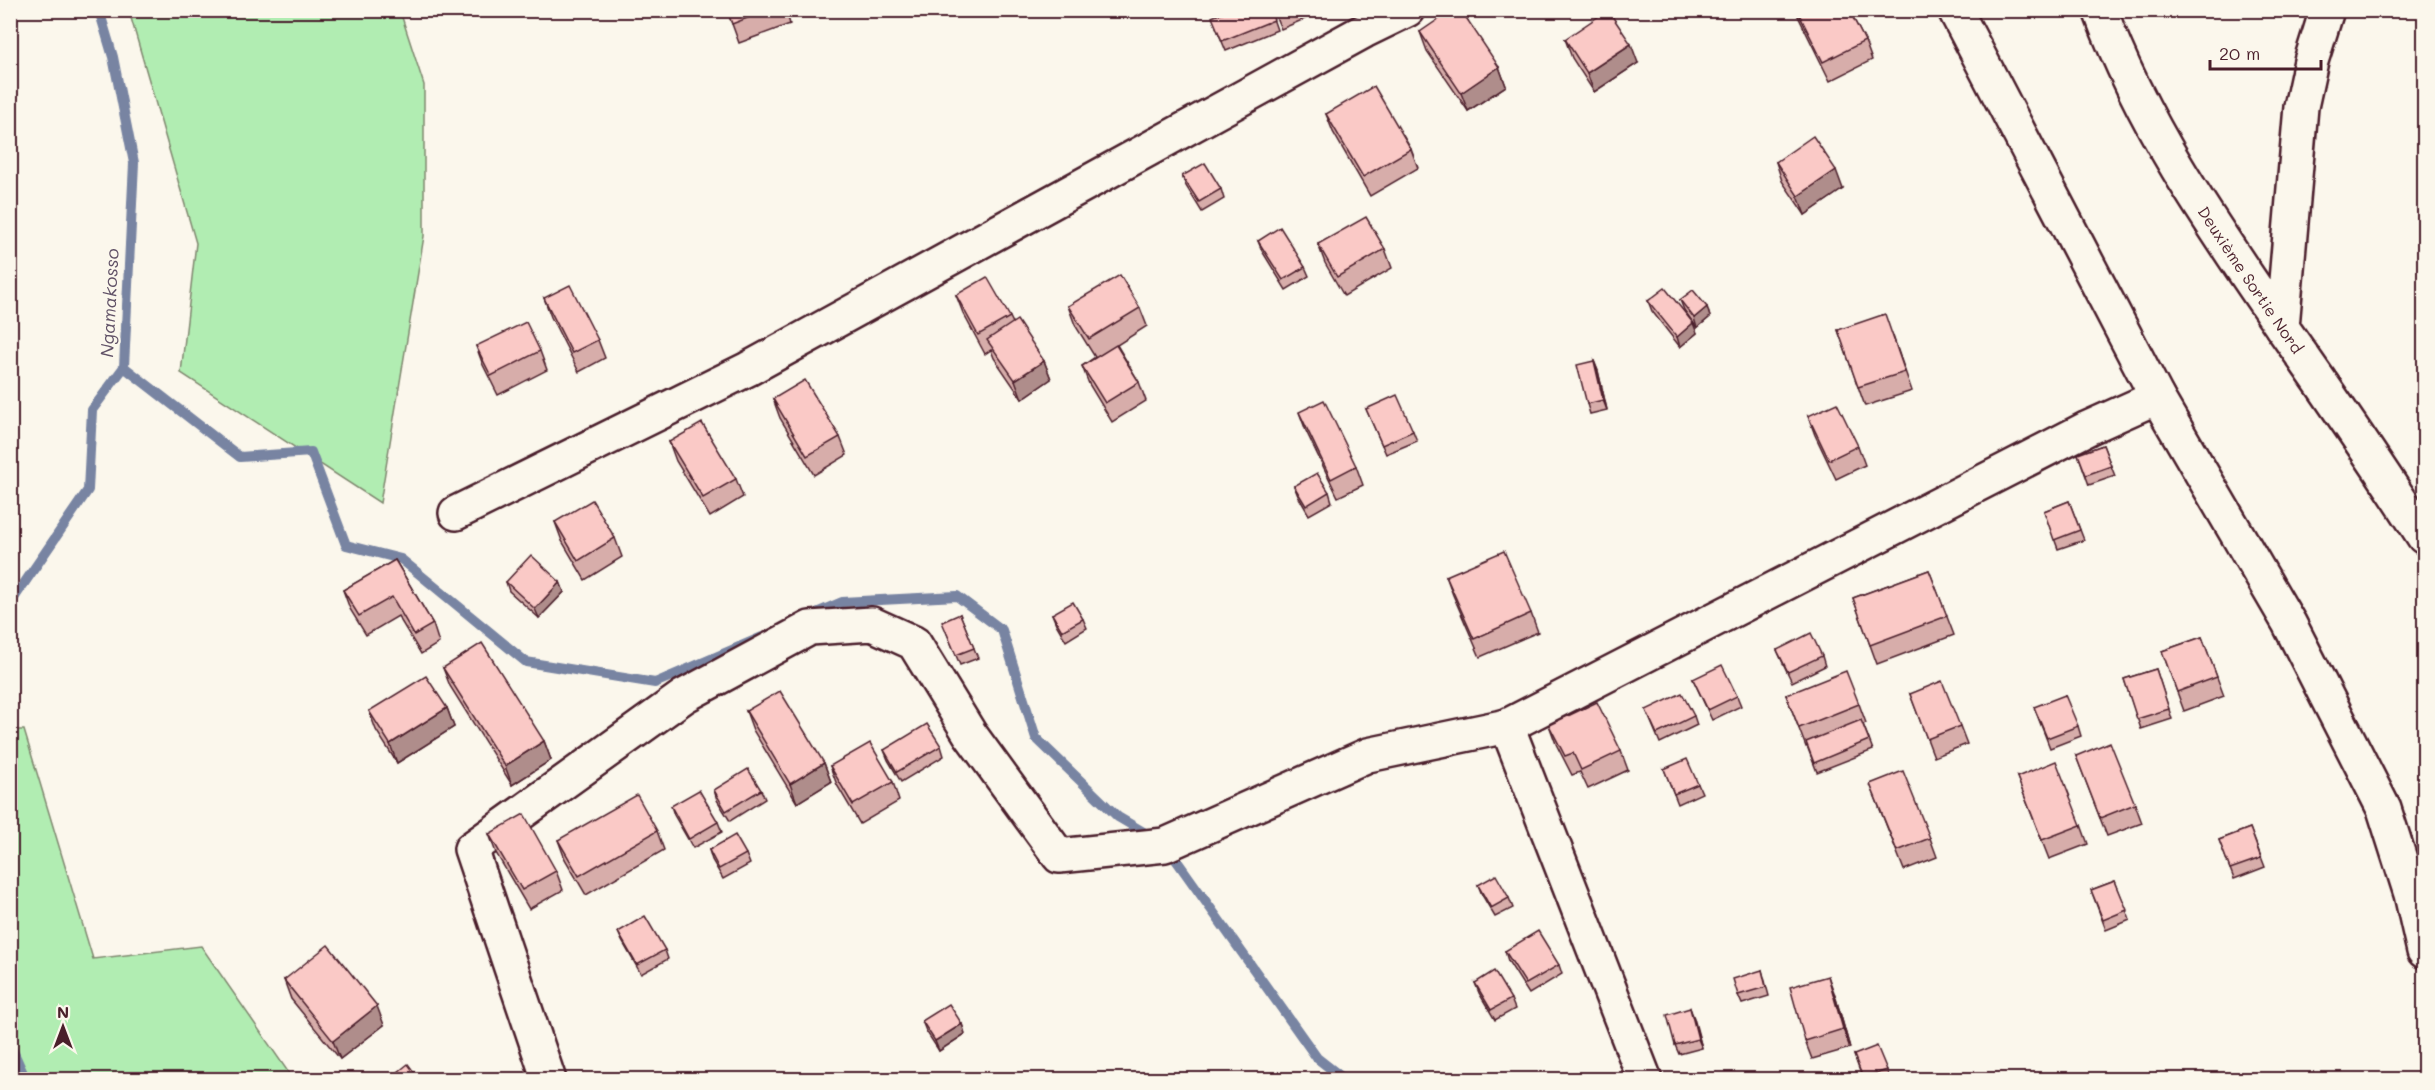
<svg xmlns="http://www.w3.org/2000/svg" width="2435" height="1090" viewBox="0 0 2435 1090" font-family="Mali,sans-serif">
<style>
.green{fill:#b1edb2;stroke:#7e866e;stroke-width:1.5}
.lines{fill:none;stroke-linecap:round;stroke-linejoin:round}
.stream{stroke:#7884a2;stroke-width:10}
.minor-casing{stroke:#4a1f2b;stroke-width:38}
.major-casing{stroke:#4a1f2b;stroke-width:38}
.minor{stroke:#fbf7ec;stroke-width:33}
.major{stroke:#fbf7ec;stroke-width:33}
.wall{fill:#d7adaa;stroke:#4a1f2b;stroke-width:1.5}
.shaded-wall{fill:#af8d8b;stroke:#4a1f2b;stroke-width:1.5}
.building{fill:#fac9c6;stroke:#4a1f2b;stroke-width:1.5}
.labels{text-anchor:middle;stroke-width:4.5;stroke-linejoin:round;paint-order:stroke}
.street-label{font-size:16px;fill:#4a1f2b;stroke:#fbf7ec}
.water-label{font-size:18px;font-style:italic;fill:#615267;stroke:#fbf7ec}
</style>
<rect width="100%" height="100%" fill="#fbf7ec"/>
<filter id="ink" filterUnits="userSpaceOnUse"><feTurbulence type="fractalNoise" baseFrequency=".0167" numOctaves="2"/><feDisplacementMap in="SourceGraphic" scale="12" xChannelSelector="R" yChannelSelector="G"/><feConvolveMatrix kernelMatrix="1 2 1 2 8 2 1 2 1" color-interpolation-filters="sRGB"/></filter>
<g filter="url(#ink)">
<!-- green -->
<g class="green">
<polygon points="129,11 400,11 424,85 424,236 380,503 181,373 196,243"/>
<polygon points="11,730 24,730 93,959 201,946 293,1079 11,1079"/>
</g>
<g class="lines">
<!-- stream -->
<g class="stream">
<polyline points="124,367 240,457 311,452 346,545 401,559 526,662 655,683 762,637"/>
<polyline points="10,604 88,490 92,410 124,367 134,163 113,57 99,10"/>
<polyline points="809,616 842,602 957,596 1002,630 1036,738 1118,817 1152,837"/>
<polyline points="1167,847 1317,1058 1345,1080"/>
<polyline points="10,1044 26,1080"/>
</g>
<defs>
<g id="minor">
<polyline points="1955,10 2157,397 2289,623 2384,809 2411,894 2424,951"/>
<polyline points="2282,327 2301,107 2311,61 2327,10"/>
<polyline points="456,513 748,369 1364,31 1407,10"/>
<polyline points="1507,726 2088,428 2157,397"/>
<polyline points="549,1080 471,849 684,696 810,628 872,624 914,643 970,734 1059,856 1165,845 1368,755 1507,726 1645,1080"/>
</g>
<g id="major">
<path id="s1" d="M 2100,10 C 2143,127 2214,228 2284,330 C 2332,398 2379,467 2424,537"/>
</g>
</defs>
<!-- minor casing -->
<use href="#minor" class="minor-casing"/>
<!-- major casing -->
<use href="#major" class="major-casing"/>
<!-- minor -->
<use href="#minor" class="minor"/>
<!-- major -->
<use href="#major" class="major"/>
</g>
<!-- wall -->
<g class="wall">
<polygon points="727,10 786,10 790,24 739,43"/>
<polygon points="1270,10 1277,30 1226,51 1216,27"/>
<polygon points="1273,10 1313,10 1314,15 1281,29"/>
<polygon points="1795,10 1849,10 1865,41 1872,60 1830,81"/>
<polygon points="1420,32 1499,67 1506,86 1468,111 1427,51"/>
<polygon points="1565,39 1638,63 1594,92 1572,58"/>
<polygon points="1326,114 1411,149 1418,168 1370,196 1333,132"/>
<polygon points="1776,162 1843,189 1805,215 1782,181"/>
<polygon points="1182,176 1221,189 1224,199 1202,212 1186,186"/>
<polygon points="1258,241 1305,267 1309,276 1286,290 1262,251"/>
<polygon points="1318,244 1385,249 1392,268 1344,296 1325,263"/>
<polygon points="956,295 1010,317 1013,323 1044,361 1051,379 1022,399 994,358 991,350 985,354 963,313"/>
<polygon points="544,298 598,340 605,358 579,372 551,317"/>
<polygon points="1680,300 1707,307 1710,317 1697,328 1684,310"/>
<polygon points="1648,301 1693,323 1697,333 1680,347 1652,311"/>
<polygon points="1068,306 1140,308 1147,326 1117,345 1139,382 1146,401 1112,422 1089,384 1082,366 1095,357 1075,325"/>
<polygon points="1838,330 1892,333 1912,391 1865,406"/>
<polygon points="476,346 540,351 547,370 498,395 483,365"/>
<polygon points="1594,361 1598,371 1607,410 1590,414 1587,404"/>
<polygon points="773,399 840,437 847,455 814,475 780,418"/>
<polygon points="1366,409 1413,431 1417,441 1386,454"/>
<polygon points="1299,412 1356,466 1363,485 1338,497 1306,431"/>
<polygon points="1808,416 1858,446 1865,465 1836,479 1815,435"/>
<polygon points="669,442 736,479 743,497 710,517 676,461"/>
<polygon points="2103,445 2115,476 2089,485 2078,454"/>
<polygon points="1294,486 1329,492 1332,502 1309,515 1298,496"/>
<polygon points="2069,501 2084,540 2058,549 2044,511"/>
<polygon points="555,522 615,538 622,557 585,580 562,541"/>
<polygon points="395,560 433,624 439,643 421,654 398,616 366,635 350,609 343,590"/>
<polygon points="1929,570 1954,635 1877,664 1853,598"/>
<polygon points="1446,576 1531,613 1538,632 1480,657 1453,595"/>
<polygon points="506,582 560,582 564,592 539,618 509,591"/>
<polygon points="960,614 978,658 960,665 946,631"/>
<polygon points="1052,614 1083,619 1087,628 1066,641 1056,624"/>
<polygon points="2202,637 2224,696 2184,711 2162,651"/>
<polygon points="1777,650 1822,656 1825,666 1792,682 1781,659"/>
<polygon points="443,668 544,741 551,760 512,785 450,686"/>
<polygon points="2156,669 2172,719 2141,729 2124,679"/>
<polygon points="1693,679 1737,696 1741,706 1712,720"/>
<polygon points="1910,694 1960,726 1967,744 1934,757"/>
<polygon points="1786,695 1859,704 1866,723 1863,724 1873,750 1817,772 1807,746 1806,747"/>
<polygon points="2034,707 2078,726 2081,736 2050,748"/>
<polygon points="447,708 454,727 397,763 376,730 369,711"/>
<polygon points="1646,710 1694,716 1697,725 1660,743"/>
<polygon points="746,711 824,763 831,782 797,803 753,730"/>
<polygon points="1549,725 1621,751 1628,770 1588,789 1580,772 1572,775 1556,744"/>
<polygon points="941,746 944,756 901,782 888,760 884,750"/>
<polygon points="2076,756 2135,804 2142,823 2107,836"/>
<polygon points="830,766 893,782 899,801 860,824 837,785"/>
<polygon points="1664,769 1698,784 1702,793 1678,804"/>
<polygon points="2017,777 2081,825 2088,844 2049,859"/>
<polygon points="1870,784 1930,838 1937,857 1904,870"/>
<polygon points="714,790 761,790 765,799 730,821 717,800"/>
<polygon points="671,806 718,822 722,832 693,848 674,815"/>
<polygon points="2250,828 2265,867 2234,879 2219,840"/>
<polygon points="657,831 664,850 586,895 565,859 558,840"/>
<polygon points="489,834 556,871 563,890 529,909 496,853"/>
<polygon points="709,850 746,854 750,864 723,879 712,860"/>
<polygon points="2115,881 2130,920 2106,930 2091,890"/>
<polygon points="1478,885 1509,898 1513,908 1495,917 1482,895"/>
<polygon points="618,932 665,950 668,959 641,974 622,941"/>
<polygon points="1505,951 1559,965 1562,974 1529,994 1508,961"/>
<polygon points="1762,970 1769,996 1742,1004 1738,995"/>
<polygon points="284,980 384,1025 340,1059 291,999"/>
<polygon points="1475,983 1511,999 1515,1009 1495,1020 1479,993"/>
<polygon points="1835,995 1850,1048 1812,1059 1805,1041"/>
<polygon points="1690,1008 1702,1048 1679,1054 1675,1045"/>
<polygon points="922,1021 962,1024 965,1034 939,1051 926,1031"/>
<polygon points="1854,1055 1887,1070 1890,1079 1863,1080"/>
</g>
<!-- shaded-wall -->
<g class="shaded-wall">
<polygon points="1631,44 1638,63 1594,92 1587,73"/>
<polygon points="1499,67 1506,86 1468,111 1461,93"/>
<polygon points="1836,170 1843,189 1805,215 1798,196"/>
<polygon points="1707,307 1710,317 1697,328 1694,318"/>
<polygon points="1693,323 1697,333 1680,347 1677,337"/>
<polygon points="1044,361 1051,379 1022,399 1015,380"/>
<polygon points="1594,361 1598,371 1607,410 1603,400"/>
<polygon points="560,582 564,592 539,618 535,609"/>
<polygon points="447,708 454,727 397,763 390,744"/>
<polygon points="544,741 551,760 512,785 505,766"/>
<polygon points="824,763 831,782 797,803 790,784"/>
<polygon points="1828,976 1835,995 1850,1048 1843,1029"/>
<polygon points="377,1006 384,1025 340,1059 333,1041"/>
<polygon points="1690,1008 1694,1018 1702,1048 1698,1039"/>
<polygon points="962,1024 965,1034 939,1051 935,1041"/>
</g>
<!-- building -->
<g class="building">
<polygon points="727,10 768,10 732,24"/>
<polygon points="1229,10 1270,10 1274,20 1222,41 1212,17"/>
<polygon points="1452,10 1461,10 1499,67 1461,93 1420,32"/>
<polygon points="1608,10 1631,44 1587,73 1565,39"/>
<polygon points="1797,10 1849,10 1865,41 1823,62"/>
<polygon points="1374,86 1411,149 1363,177 1326,114"/>
<polygon points="1813,136 1836,170 1798,196 1776,162"/>
<polygon points="1205,163 1221,189 1199,202 1182,176"/>
<polygon points="1366,217 1385,249 1337,277 1318,244"/>
<polygon points="1280,227 1305,267 1283,280 1258,241"/>
<polygon points="1120,275 1140,308 1089,339 1068,306"/>
<polygon points="987,277 1010,317 978,335 956,295"/>
<polygon points="570,285 598,340 572,353 544,298"/>
<polygon points="1665,288 1693,323 1677,337 1648,301"/>
<polygon points="1693,290 1707,307 1694,318 1680,300"/>
<polygon points="1885,314 1905,372 1858,387 1838,330"/>
<polygon points="1017,320 1044,361 1015,380 987,340"/>
<polygon points="526,322 540,351 491,376 476,346"/>
<polygon points="1116,345 1139,382 1105,403 1082,366"/>
<polygon points="1594,361 1603,400 1587,404 1577,365"/>
<polygon points="805,380 840,437 807,456 773,399"/>
<polygon points="1397,395 1413,431 1382,445 1366,409"/>
<polygon points="1324,400 1356,466 1331,479 1299,412"/>
<polygon points="1837,403 1858,446 1829,460 1808,416"/>
<polygon points="702,423 736,479 703,498 669,442"/>
<polygon points="2103,445 2111,466 2086,475 2078,454"/>
<polygon points="1317,473 1329,492 1306,506 1294,486"/>
<polygon points="592,500 615,538 578,561 555,522"/>
<polygon points="2069,501 2080,530 2054,540 2044,511"/>
<polygon points="1504,551 1531,613 1474,639 1446,576"/>
<polygon points="531,555 560,582 535,609 506,582"/>
<polygon points="395,560 433,624 414,635 392,597 359,616 343,590"/>
<polygon points="1929,570 1947,616 1870,645 1853,598"/>
<polygon points="1073,602 1083,619 1062,631 1052,614"/>
<polygon points="960,614 974,648 956,655 942,622"/>
<polygon points="1811,633 1822,656 1788,672 1777,650"/>
<polygon points="2202,637 2217,677 2177,692 2162,651"/>
<polygon points="482,643 544,741 505,766 443,668"/>
<polygon points="1722,665 1737,696 1708,710 1693,679"/>
<polygon points="2156,669 2169,709 2137,719 2124,679"/>
<polygon points="1846,671 1859,704 1799,728 1786,695"/>
<polygon points="426,676 447,708 390,744 369,711"/>
<polygon points="1942,681 1960,726 1927,739 1910,694"/>
<polygon points="780,691 824,763 790,784 746,711"/>
<polygon points="1682,693 1694,716 1657,734 1646,710"/>
<polygon points="2065,695 2078,726 2047,738 2034,707"/>
<polygon points="1597,702 1621,751 1581,770 1573,753 1565,756 1549,725"/>
<polygon points="1861,720 1869,740 1814,763 1806,742"/>
<polygon points="927,724 941,746 897,772 884,750"/>
<polygon points="2110,742 2135,804 2100,818 2076,756"/>
<polygon points="870,743 893,782 853,805 830,766"/>
<polygon points="1687,759 1698,784 1674,794 1664,769"/>
<polygon points="2056,761 2081,825 2042,840 2017,777"/>
<polygon points="748,769 761,790 726,811 714,790"/>
<polygon points="1903,771 1930,838 1897,851 1870,784"/>
<polygon points="699,790 718,822 689,839 671,806"/>
<polygon points="637,795 657,831 579,876 558,840"/>
<polygon points="524,814 556,871 522,890 489,834"/>
<polygon points="2250,828 2261,858 2230,869 2219,840"/>
<polygon points="735,835 746,854 719,869 709,850"/>
<polygon points="1496,875 1509,898 1491,908 1478,885"/>
<polygon points="2115,881 2127,910 2103,920 2091,890"/>
<polygon points="645,916 665,950 637,965 618,932"/>
<polygon points="1538,931 1559,965 1526,984 1505,951"/>
<polygon points="328,945 377,1006 333,1041 284,980"/>
<polygon points="1762,970 1766,987 1738,995 1733,979"/>
<polygon points="1494,971 1511,999 1491,1010 1475,983"/>
<polygon points="1828,976 1843,1029 1805,1041 1790,987"/>
<polygon points="949,1004 962,1024 935,1041 922,1021"/>
<polygon points="1690,1008 1698,1039 1675,1045 1667,1015"/>
<polygon points="1877,1046 1887,1070 1863,1078 1854,1055"/>
<polygon points="408,1064 420,1080 388,1080"/>
</g>
</g>
<g class="labels">
<!-- street labels -->
<g class="street-label">
<text dy="6" stroke="none"><textPath href="#s1" startOffset="310">Deuxième Sortie Nord</textPath></text>
</g>
<!-- water labels -->
<g class="water-label">
<text transform="translate(110 303) rotate(-87)" y="6">Ngamakosso</text>
</g>
</g>
<!-- margin -->
<rect width="2435" height="1090" fill="none" stroke="#fbf7ec" stroke-width="36"/>
<rect x="18" y="18" width="2399" height="1054" fill="none" stroke="#4a1f2b" stroke-width="2" filter="url(#ink)"/>
<!-- north arrow -->
<g transform="translate(63 1027)" stroke="#fbf7ec" stroke-width="4.5" paint-order="stroke">
<path d="M0-4.5L10 22L0 15L-10 22Z" fill="#4a1f2b"/>
<text y="-9" font-size="16" font-weight="bold" text-anchor="middle" fill="#4a1f2b">N</text>
</g>
<!-- scale -->
<path d="M2210 60v9h111v-9" fill="none" stroke="#4a1f2b" stroke-width="3"/>
<text x="2219" y="60" font-size="18" fill="#4a1f2b" stroke="#fbf7ec" stroke-width="4.5" paint-order="stroke">20 m</text>
</svg>
